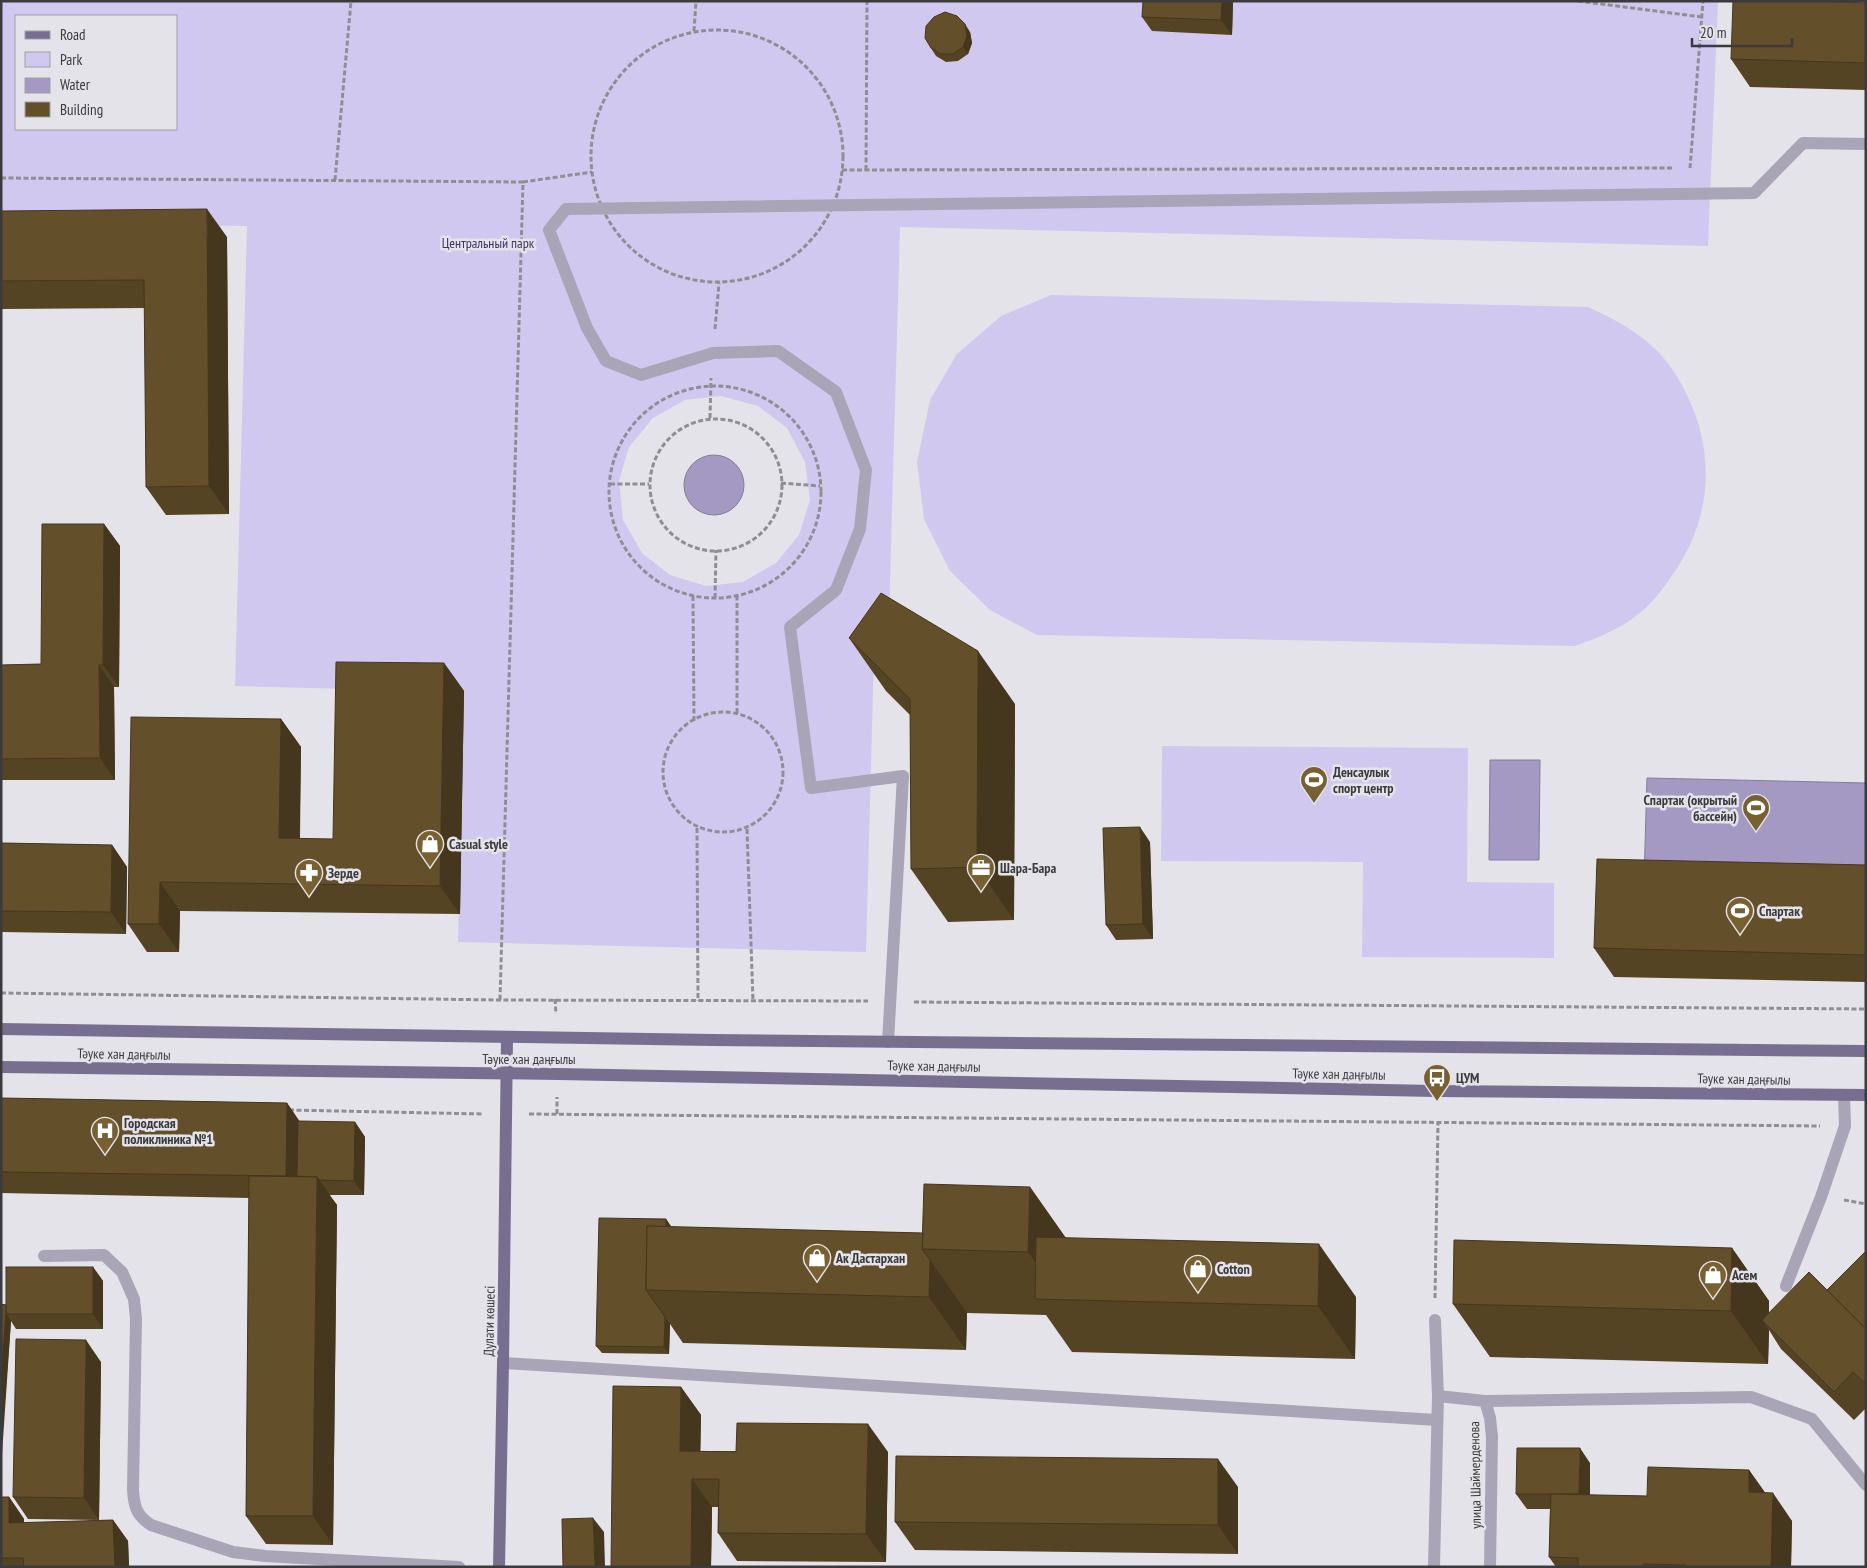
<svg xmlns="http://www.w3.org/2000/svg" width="1867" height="1568" viewBox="0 0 1867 1568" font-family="'PT Sans Narrow',sans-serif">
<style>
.green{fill:#d1c8ef;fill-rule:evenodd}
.water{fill:#a399c2;stroke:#847c9a}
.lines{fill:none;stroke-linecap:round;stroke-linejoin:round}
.path{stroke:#8f8e92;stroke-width:3;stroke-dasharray:5 2.5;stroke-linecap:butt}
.minor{stroke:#a9a5b7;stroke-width:12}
.major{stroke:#786f90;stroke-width:12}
.wall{fill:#554424}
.shaded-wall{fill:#45371d}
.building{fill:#634f2a;stroke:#45371d}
.labels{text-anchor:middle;stroke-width:5;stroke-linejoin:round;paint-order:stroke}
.park-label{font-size:14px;fill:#423166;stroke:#e4e3e9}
.poi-label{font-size:14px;font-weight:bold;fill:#3b3a3d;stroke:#e4e3e9;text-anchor:start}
.street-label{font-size:14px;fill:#3b3a3d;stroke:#e4e3e9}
</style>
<rect width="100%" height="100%" fill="#e4e3e9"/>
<!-- green -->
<g class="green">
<path d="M 1,1 L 1718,1 L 1708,246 L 900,227 L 888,653 L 874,653 L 866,952 L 458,942 L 463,692 L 235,686 L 247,226 L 1,223 ZM 16,16 L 176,16 L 176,129 L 16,129 ZM 721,396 L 758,406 L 787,428 L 805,462 L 810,500 L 799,535 L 776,563 L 743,582 L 706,586 L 670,575 L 642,553 L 623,520 L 619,481 L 629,447 L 653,418 L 685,400 Z"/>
<path d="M 1051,295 L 1588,307 C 1619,321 1650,338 1670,366 C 1716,432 1719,511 1671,577 C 1661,592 1650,605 1636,616 C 1618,630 1597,638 1575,646 L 1037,635 L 990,610 L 950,571 L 924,519 L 917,462 L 930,400 L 957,354 L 1001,316 Z"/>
<polygon points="1162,746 1468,748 1467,882 1554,883 1554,958 1362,957 1363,862 1161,861"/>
</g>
<!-- water -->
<g class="water">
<circle cx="714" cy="485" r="30"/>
<polygon points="1490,760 1540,760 1539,860 1489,860"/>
<polygon points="1647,778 1866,783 1866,886 1644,880"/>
</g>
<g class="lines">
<!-- path -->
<g class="path">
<polyline points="1578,1 1702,17"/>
<circle cx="717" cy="156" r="126"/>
<polyline points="694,31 696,1"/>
<polyline points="1690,168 1703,1"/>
<polyline points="842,170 1673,168"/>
<polyline points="866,170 867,1"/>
<polyline points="1,178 523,182 500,1000"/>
<polyline points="335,180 351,1"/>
<polyline points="523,182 592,172"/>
<polyline points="715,329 719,283"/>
<circle cx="715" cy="492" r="106"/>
<polyline points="710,418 711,378"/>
<circle cx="716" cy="485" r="66"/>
<polyline points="781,483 820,486"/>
<polyline points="610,484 649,484"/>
<polyline points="693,596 694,721"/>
<polyline points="715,598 716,550"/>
<circle cx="723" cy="772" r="60"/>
<polyline points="737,713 737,596"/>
<polyline points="697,828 698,1001"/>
<polyline points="747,829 753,1001"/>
<polyline points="1,993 500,1000 868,1001"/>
<polyline points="555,999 556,1014"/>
<polyline points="914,1002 1866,1009"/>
<polyline points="289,1110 483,1114"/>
<polyline points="529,1114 1820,1126"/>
<polyline points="557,1114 557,1097"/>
<polyline points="1844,1200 1866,1204"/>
<polyline points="1435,1298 1438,1123"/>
</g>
<!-- minor -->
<g class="minor">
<polyline points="888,1042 903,776 811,788 790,627 836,590 860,529 866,470 836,392 778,351 713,353 641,375 606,361 587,328 549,230 566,209 1754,193 1803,143 1866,144"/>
<path d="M 44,1256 L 104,1255 L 122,1272 L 134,1299 L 136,1319 L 133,1490 C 134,1506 136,1515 151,1525 L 233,1552 L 265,1556 L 459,1567"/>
<polyline points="1786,1286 1821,1197 1845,1126 1844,1095"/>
<polyline points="503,1363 1437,1420"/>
<polyline points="1438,1396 1485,1401 1490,1418 1492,1437 1490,1567"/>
<polyline points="1485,1401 1751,1397 1812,1419 1866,1485"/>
<polyline points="1434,1567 1438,1396 1435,1320"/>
</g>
<!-- major -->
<g class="major">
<polyline points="1,1029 712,1040 1866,1051"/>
<polyline points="1,1067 558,1074 1435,1091 1866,1095"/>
<polyline points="499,1567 503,1363 507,1038"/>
</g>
</g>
<!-- wall -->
<g class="wall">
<polygon points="1233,1 1232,35 1152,31 1142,17"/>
<polygon points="1866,3 1866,90 1750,87 1731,59"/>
<polygon points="970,32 972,43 968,54 958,61 946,62 936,56 931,48"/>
<polygon points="1,211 227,237 229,514 166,515 146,487 145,308 1,309"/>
<polygon points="104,524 120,546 119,687 114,687 115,780 1,780 1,665 41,664"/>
<polygon points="849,638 1015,704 1014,920 948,922 911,869 910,715 886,691"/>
<polygon points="444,663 464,691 460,914 180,911 179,952 147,952 128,924 281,719 301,747 300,839 333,839"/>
<polygon points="1150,842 1153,939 1116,940 1106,925"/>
<polygon points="1,843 112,845 127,867 126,934 1,932"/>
<polygon points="1866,865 1866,982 1614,977 1594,948"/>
<polygon points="1,1098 287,1103 300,1122 355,1122 365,1137 364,1195 329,1195 337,1205 333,1545 266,1544 246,1516 249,1198 1,1193"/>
<polygon points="1030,1187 1066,1238 1356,1297 1355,1359 1072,1352 1046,1315 967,1313 966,1350 683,1343 670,1324 669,1354 602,1353 596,1346 666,1219 671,1227 923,1233"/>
<polygon points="1732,1248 1769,1301 1769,1313 1827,1290 1866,1251 1866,1408 1854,1420 1781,1349 1769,1330 1768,1364 1490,1357 1453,1304"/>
<polygon points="93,1267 103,1281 103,1329 16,1329 11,1321 1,1454 1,1304 6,1305"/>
<polygon points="101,1362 99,1520 28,1519 13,1497"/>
<polygon points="681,1387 701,1415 700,1451 888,1452 886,1562 737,1561 718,1533 718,1507 712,1507 711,1567 611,1567"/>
<polygon points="1590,1463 1590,1495 1647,1496 1749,1470 1765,1493 1792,1521 1791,1567 1556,1567 1549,1557 1550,1509 1527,1509 1516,1494"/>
<polygon points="1238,1487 1238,1554 915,1550 895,1522"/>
<polygon points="1,1497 9,1497 24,1519 24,1523 113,1520 128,1541 129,1567 1,1567"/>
</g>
<!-- shaded-wall -->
<g class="shaded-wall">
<polygon points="1222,1 1233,1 1232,35 1221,20"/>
<polygon points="965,24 970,32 972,43 968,54 963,47"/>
<polygon points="207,209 227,237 229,514 209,486"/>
<polygon points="104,524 120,546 119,687 103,665"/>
<polygon points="978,651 1015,704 1014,920 977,867"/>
<polygon points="444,663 464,691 460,914 440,886"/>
<polygon points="99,665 114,687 115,780 100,758"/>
<polygon points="281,719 301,747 299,867 279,838"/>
<polygon points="1140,827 1150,842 1153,939 1143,924"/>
<polygon points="112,845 127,867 126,934 111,912"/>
<polygon points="160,882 180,911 179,952 159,924"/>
<polygon points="287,1103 302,1125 301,1180 286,1177"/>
<polygon points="355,1122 365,1137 364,1195 354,1181"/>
<polygon points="317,1177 337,1205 333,1545 313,1516"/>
<polygon points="1030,1187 1074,1250 1061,1299 1028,1252"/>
<polygon points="666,1219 671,1226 670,1290 665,1290"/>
<polygon points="1319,1244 1356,1297 1355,1359 1318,1306"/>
<polygon points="1732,1248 1769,1301 1769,1327 1762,1320 1769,1330 1768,1364 1731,1311"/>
<polygon points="930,1260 967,1313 966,1350 929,1297"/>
<polygon points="93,1267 103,1281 103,1329 93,1314"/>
<polygon points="6,1305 6,1314 11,1321 2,1454 1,1380"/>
<polygon points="665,1317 670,1324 669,1354 664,1347"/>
<polygon points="86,1340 101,1362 99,1520 84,1498"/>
<polygon points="681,1387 701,1415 700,1479 680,1451"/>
<polygon points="868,1424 888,1452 886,1562 866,1534"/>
<polygon points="1580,1448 1590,1463 1590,1510 1579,1495"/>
<polygon points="1218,1459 1238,1487 1238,1554 1218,1525"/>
<polygon points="1749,1470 1769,1498 1749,1492"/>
<polygon points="692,1479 712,1507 711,1567 691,1567"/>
<polygon points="1773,1493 1792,1521 1791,1567 1771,1567"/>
<polygon points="9,1497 24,1519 24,1545 9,1523"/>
<polygon points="593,1518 604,1532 605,1567 595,1567"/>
<polygon points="113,1520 128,1541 129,1567 115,1567"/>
</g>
<!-- building -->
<g class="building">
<polygon points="1143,1 1222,1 1221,20 1142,17"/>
<polygon points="1733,1 1819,1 1866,3 1866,63 1731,59"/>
<polygon points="945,12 957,16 965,24 967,36 963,47 953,54 941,54 931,48 925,38 926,26 934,17"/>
<polygon points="207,209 209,486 146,487 144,280 1,281 1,211"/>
<polygon points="42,524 104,524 103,665 99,665 100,758 1,759 1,665 41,664"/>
<polygon points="881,593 978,651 977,867 911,869 910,699 849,638"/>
<polygon points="336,662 444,663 440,886 160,882 159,924 128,924 131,717 281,719 279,838 333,839"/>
<polygon points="1140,827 1143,924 1106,925 1103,828"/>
<polygon points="1,843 112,845 111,912 1,911"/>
<polygon points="1597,859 1866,865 1866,955 1594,948"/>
<polygon points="1,1098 287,1103 286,1176 1,1172"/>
<polygon points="298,1121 355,1122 354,1181 319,1180 317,1177 297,1176"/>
<polygon points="249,1176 317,1177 313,1516 246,1516"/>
<polygon points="924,1184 1030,1187 1028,1252 922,1249"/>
<polygon points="599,1218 666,1219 666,1227 647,1226 646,1290 665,1317 664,1347 596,1346"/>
<polygon points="647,1226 923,1233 922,1249 930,1260 929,1297 646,1290"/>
<polygon points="1036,1237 1319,1244 1318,1306 1035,1299"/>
<polygon points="1454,1240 1732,1248 1731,1311 1453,1304"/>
<polygon points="1866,1251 1866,1329 1827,1290"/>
<rect x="6" y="1267" width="87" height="47"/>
<polygon points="1809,1272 1866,1329 1866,1384 1853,1372 1834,1392 1762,1320"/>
<polygon points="1,1304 6,1305 6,1312 1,1380"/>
<polygon points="16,1339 86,1340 84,1498 13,1497"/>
<polygon points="613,1386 681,1387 680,1451 736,1452 737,1423 868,1424 866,1534 718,1533 719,1479 692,1479 691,1567 611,1567"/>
<polygon points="1517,1448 1580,1448 1579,1494 1516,1494"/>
<polygon points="896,1456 1218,1459 1218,1525 895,1522"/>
<polygon points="1648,1467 1749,1470 1749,1492 1773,1493 1771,1567 1686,1567 1686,1565 1643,1564 1643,1567 1578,1567 1578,1558 1549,1557 1551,1494 1647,1496"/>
<polygon points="1,1497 9,1497 9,1523 113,1520 115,1567 24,1567 23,1558 1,1558"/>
<polygon points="593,1518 595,1567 563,1567 562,1519"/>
</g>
<!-- icons -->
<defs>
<symbol id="stadium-pin" viewBox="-11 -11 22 30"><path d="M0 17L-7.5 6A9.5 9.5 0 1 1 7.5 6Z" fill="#796031" stroke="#e4e3e9"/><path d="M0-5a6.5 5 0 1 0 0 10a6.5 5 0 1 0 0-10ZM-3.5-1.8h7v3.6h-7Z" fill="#fff"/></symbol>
<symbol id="shop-pin" viewBox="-11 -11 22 30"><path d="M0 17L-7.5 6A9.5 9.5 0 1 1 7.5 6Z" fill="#796031" stroke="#e4e3e9"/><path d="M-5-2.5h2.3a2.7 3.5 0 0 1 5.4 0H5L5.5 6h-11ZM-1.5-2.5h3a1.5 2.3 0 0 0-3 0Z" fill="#fff"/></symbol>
<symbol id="office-pin" viewBox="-11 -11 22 30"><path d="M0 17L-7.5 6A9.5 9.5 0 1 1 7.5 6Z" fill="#796031" stroke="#e4e3e9"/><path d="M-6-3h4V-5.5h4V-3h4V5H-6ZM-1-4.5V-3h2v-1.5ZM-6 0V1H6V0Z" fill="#fff"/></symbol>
<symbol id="pharmacy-pin" viewBox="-11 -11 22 30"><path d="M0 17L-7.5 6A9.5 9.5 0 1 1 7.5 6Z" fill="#796031" stroke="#e4e3e9"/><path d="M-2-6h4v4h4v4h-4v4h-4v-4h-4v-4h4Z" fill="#fff"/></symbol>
<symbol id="bus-pin" viewBox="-11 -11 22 30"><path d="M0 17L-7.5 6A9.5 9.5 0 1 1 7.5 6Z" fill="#796031" stroke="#e4e3e9"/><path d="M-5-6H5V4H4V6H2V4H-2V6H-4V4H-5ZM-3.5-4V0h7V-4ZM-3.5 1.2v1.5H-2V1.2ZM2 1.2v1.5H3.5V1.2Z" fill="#fff"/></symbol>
<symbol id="hospital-pin" viewBox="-11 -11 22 30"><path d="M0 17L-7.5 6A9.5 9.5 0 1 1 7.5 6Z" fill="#796031" stroke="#e4e3e9"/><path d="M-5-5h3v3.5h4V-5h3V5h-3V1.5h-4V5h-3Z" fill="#fff"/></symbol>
</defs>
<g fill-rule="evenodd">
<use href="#stadium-pin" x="1298" y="764" width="32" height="43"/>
<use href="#stadium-pin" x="1740" y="792" width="32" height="43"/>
<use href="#shop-pin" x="414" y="828" width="32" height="43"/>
<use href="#office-pin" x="965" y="852" width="32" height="43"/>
<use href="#pharmacy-pin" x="293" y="857" width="32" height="43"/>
<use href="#stadium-pin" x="1724" y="895" width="32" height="43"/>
<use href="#bus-pin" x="1421" y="1062" width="32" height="43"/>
<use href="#hospital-pin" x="89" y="1115" width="32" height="43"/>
<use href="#shop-pin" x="801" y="1242" width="32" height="43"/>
<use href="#shop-pin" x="1182" y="1253" width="32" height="43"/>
<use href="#shop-pin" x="1697" y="1259" width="32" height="43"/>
</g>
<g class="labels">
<!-- park labels -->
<g class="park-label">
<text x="488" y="248">Центральный парк</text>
</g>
<!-- poi labels -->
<g class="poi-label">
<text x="1333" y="777">Денсаулык<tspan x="1333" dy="16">спорт центр</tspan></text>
<text x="1737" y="805" text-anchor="end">Спартак (окрытый<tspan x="1737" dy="16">бассейн)</tspan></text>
<text x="449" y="849">Casual style</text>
<text x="1000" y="873">Шара-Бара</text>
<text x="328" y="878">Зерде</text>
<text x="1759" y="916">Спартак</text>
<text x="1456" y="1083">ЦУМ</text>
<text x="124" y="1128">Городская<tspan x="124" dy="16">поликлиника №1</tspan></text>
<text x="836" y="1263">Ак Дастархан</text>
<text x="1217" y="1274">Cotton</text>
<text x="1732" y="1280">Асем</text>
</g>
<!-- street labels -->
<g class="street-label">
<text transform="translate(124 1054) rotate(1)" y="5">Тәуке хан даңғылы</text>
<text x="529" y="1064">Тәуке хан даңғылы</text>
<text transform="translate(934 1066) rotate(1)" y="5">Тәуке хан даңғылы</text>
<text transform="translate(1339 1074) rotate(1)" y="5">Тәуке хан даңғылы</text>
<text transform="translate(1744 1079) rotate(1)" y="5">Тәуке хан даңғылы</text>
<text transform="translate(489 1321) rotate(-89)" y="5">Дулати көшесі</text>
<text transform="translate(1475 1475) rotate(-91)" y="5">улица Шаймерденова</text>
</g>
</g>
<!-- border -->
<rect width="1867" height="1568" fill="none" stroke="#3b3a3d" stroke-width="5"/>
<!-- legend -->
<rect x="15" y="15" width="162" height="115" fill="#e4e3e9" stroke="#a09fa4"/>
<rect x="25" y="31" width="25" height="8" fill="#786f90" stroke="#a09fa4"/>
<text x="60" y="40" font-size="15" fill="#3b3a3d">Road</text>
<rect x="25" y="52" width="25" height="15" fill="#d1c8ef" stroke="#a09fa4"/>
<text x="60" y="65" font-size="15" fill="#3b3a3d">Park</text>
<rect x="25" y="78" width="25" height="15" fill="#a399c2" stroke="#a09fa4"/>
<text x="60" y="90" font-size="15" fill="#3b3a3d">Water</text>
<rect x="25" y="102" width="25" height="15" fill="#634f2a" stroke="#a09fa4"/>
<text x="60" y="115" font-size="15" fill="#3b3a3d">Building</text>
<!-- scale -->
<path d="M1692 38v8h100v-8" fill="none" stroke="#3b3a3d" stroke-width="2.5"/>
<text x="1700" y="38" font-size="15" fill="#3b3a3d" stroke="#e4e3e9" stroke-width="4" paint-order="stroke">20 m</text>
</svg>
